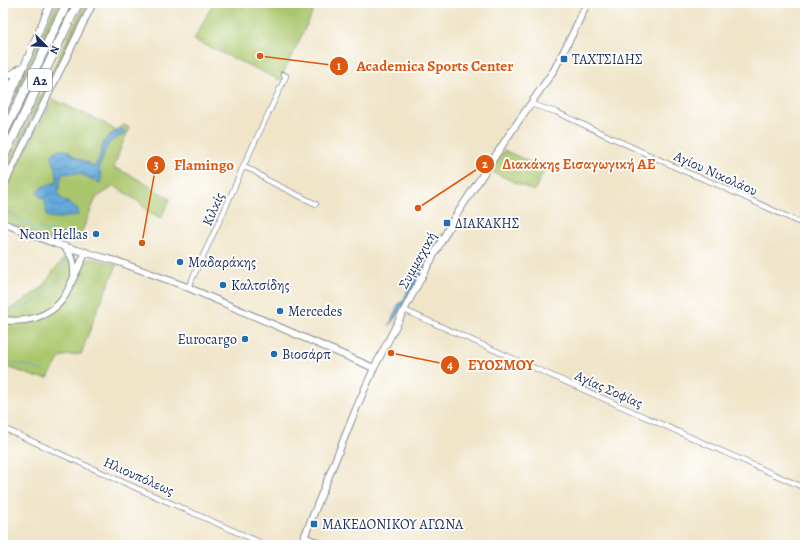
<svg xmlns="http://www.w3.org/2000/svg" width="808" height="548" viewBox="0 0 808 548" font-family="Alegreya,serif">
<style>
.green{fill:#aac66c;stroke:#627a65}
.water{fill:url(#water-waves);stroke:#3f6c9c}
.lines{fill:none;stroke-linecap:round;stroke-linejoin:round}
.stream{stroke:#63a9d9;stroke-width:1}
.street-casing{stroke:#868a94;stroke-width:6}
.secondary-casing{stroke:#868a94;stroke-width:8}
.highway-casing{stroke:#868a94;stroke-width:10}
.street{stroke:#fff;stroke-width:4.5}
.secondary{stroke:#fff;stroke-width:6}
.highway{stroke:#fff;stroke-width:8}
.poi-dot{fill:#1f6fb2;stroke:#fff;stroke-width:1.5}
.labels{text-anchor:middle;stroke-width:3.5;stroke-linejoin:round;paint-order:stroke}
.shield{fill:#fff;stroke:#5f6d8e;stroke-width:1}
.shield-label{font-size:13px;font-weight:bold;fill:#1b2f5e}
.poi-label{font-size:14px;fill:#1b2f5e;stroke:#fff;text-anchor:start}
.street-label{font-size:14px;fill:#1b2f5e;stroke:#fff}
.leader{fill:none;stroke:#de5710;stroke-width:1.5}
.callout-dot{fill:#de5710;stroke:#fff;stroke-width:1.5}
.mark-label{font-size:12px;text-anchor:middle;font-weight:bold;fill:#fff}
.callout-label{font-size:15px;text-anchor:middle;font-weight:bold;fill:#de5710;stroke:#fff;stroke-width:3.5;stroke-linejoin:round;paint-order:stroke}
</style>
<defs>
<pattern id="water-waves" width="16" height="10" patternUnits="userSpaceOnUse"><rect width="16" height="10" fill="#63a9d9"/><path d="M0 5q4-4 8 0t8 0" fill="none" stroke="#518ab3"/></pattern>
</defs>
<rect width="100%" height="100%" fill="#fff"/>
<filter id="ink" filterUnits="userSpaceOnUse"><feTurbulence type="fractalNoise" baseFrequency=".025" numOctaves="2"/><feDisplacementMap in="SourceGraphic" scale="8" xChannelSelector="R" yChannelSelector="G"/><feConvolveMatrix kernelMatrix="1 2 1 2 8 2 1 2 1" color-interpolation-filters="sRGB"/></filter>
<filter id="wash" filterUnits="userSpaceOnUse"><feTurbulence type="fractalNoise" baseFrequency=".012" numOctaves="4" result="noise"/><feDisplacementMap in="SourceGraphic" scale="16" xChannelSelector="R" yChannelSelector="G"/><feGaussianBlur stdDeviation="0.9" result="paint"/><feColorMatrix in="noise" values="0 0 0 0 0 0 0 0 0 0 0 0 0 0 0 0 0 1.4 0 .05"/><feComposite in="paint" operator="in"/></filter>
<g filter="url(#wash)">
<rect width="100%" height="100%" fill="#f0e5c9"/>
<!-- green -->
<g class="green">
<polygon points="57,3 61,3 3,124 3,115"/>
<polygon points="71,3 74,3 3,149 3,144"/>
<polygon points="85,3 89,3 3,181 3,172"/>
<polygon points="213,3 302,3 314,10 280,80 194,40"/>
<path d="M 53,99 L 104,123 L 115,130 L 124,125 L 130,128 C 123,141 118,154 114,168 C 134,175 152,188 170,199 L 161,218 L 149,213 L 139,202 L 113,185 L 110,189 L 96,198 L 78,241 L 50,240 L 14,225 L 3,219 L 3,193 Z"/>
<polygon points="504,150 545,169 534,191 490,171"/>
<polygon points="68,254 82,262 92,258 117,265 98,308 81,354 62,356 57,362 48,378 36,377 10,368 3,367 3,313 18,304 43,287 54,270"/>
</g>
<!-- water -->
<g class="water">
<path d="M 122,129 L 125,131 L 126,132 C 121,137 114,138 109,143 C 104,150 103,160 99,168 C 101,174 102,177 100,183 L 78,173 L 71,174 L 64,173 L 61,177 L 58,194 L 62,199 L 78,209 L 78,215 C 69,217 55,220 47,216 C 46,211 46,201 44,198 L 41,198 L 37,192 L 42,187 L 57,182 L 56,169 L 51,155 L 58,150 L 67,150 L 75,157 L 90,164 L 94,167 C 103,157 99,140 113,133 C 116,132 118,130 122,129 Z"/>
<polygon points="436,240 430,256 407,302 389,326 399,303 404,301 405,297 419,267"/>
</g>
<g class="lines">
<!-- stream -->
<g class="stream">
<polyline points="3,199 9,187"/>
<polyline points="3,200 6,209 20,220 33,227 52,231 67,237 73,242"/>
<polyline points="3,317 4,314 11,310 18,309 39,299 57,281 64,270 64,257"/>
<path d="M 3,362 C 17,363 30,366 43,371"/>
</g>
</g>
</g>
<g filter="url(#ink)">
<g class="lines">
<defs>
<g id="street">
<polyline points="531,104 556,112 686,172 716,184 805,225"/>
<polyline points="243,167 254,171 267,180 316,204"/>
<polyline points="188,288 225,209 243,167 286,76 283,74"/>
<polyline points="404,310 805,488"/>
<polyline points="3,428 125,483 266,545"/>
</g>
<g id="secondary">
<path d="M 3,74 C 12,75 13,74 20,68"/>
<polyline points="3,81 14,88"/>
<polyline points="3,102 15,78"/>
<polyline points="3,112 23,69 46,14 51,3"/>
<polyline points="3,187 93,3"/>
<polyline points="3,223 56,244 119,262 182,285 374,368"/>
<path d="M 64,247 C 73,256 74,262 74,274"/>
<path d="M 3,320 C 24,323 48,318 62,300 C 67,294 69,287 72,281 C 77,271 81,262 86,252"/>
<polyline points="304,537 323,545"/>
<polyline points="301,545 356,409 374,368 412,295 453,220 511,132 554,70 574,31 587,3"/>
</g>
<g id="highway">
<polyline points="3,135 67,3"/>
<polyline points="3,158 78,3"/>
</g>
</defs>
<!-- street casing -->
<use href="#street" class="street-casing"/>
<!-- secondary casing -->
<use href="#secondary" class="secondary-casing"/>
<!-- highway casing -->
<use href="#highway" class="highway-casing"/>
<!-- street -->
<use href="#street" class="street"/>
<!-- secondary -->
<use href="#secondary" class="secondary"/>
<!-- highway -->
<use href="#highway" class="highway"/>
</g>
</g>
<!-- markers -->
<g class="poi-dot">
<rect x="560" y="55" width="8" height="8" rx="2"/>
<rect x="443" y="219" width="8" height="8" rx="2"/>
<circle cx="96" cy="234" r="4"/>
<circle cx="180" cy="262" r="4"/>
<circle cx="223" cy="285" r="4"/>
<circle cx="280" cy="311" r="4"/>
<circle cx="245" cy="339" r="4"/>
<circle cx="274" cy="354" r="4"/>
<rect x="310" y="520" width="8" height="8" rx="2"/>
</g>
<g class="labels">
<!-- shield labels -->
<rect class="shield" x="28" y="69" width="24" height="22" rx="3"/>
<g class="shield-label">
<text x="40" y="85">Α2</text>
</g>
<!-- poi labels -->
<g class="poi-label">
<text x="572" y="64">ΤΑΧΤΣΙΔΗΣ</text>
<text x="455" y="228">ΔΙΑΚΑΚΗΣ</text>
<text x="88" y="239" text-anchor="end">Neon Hellas</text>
<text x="188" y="267">Μαδαράκης</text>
<text x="231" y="290">Καλτσίδης</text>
<text x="288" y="316">Mercedes</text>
<text x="237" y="344" text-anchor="end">Eurocargo</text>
<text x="282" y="359">Βιοσάρπ</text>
<text x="322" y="529">ΜΑΚΕΔΟΝΙΚΟΥ ΑΓΩΝΑ</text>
</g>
<!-- street labels -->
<g class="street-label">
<text transform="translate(716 173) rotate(24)" y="5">Αγίου Νικολάου</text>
<text transform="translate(213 209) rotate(-66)" y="5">Κιλκίς</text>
<text transform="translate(417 260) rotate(-61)" y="5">Συμμαχική</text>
<text transform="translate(609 389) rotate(24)" y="5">Αγίας Σοφίας</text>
<text transform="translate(139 476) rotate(24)" y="5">Ηλιουπόλεως</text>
</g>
</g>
<!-- callouts -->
<path class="leader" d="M260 56L339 66M418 208L485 164M142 243L156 165M391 353L450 365"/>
<g class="callout-dot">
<circle cx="260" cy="56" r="4"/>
<circle cx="418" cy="208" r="4"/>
<circle cx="142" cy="243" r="4"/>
<circle cx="391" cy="353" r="4"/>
<circle cx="339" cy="66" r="10"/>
<circle cx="485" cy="164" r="10"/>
<circle cx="156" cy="165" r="10"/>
<circle cx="450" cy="365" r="10"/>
</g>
<g class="mark-label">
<text x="339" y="70">1</text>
<text x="485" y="168">2</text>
<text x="156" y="169">3</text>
<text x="450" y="369">4</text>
</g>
<g class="callout-label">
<text x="435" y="71">Academica Sports Center</text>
<text x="579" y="169">Διακάκης Εισαγωγική ΑΕ</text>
<text x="204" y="170">Flamingo</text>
<text x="501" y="370">ΕΥΟΣΜΟΥ</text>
</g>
<!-- margin -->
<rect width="808" height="548" fill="none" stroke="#fff" stroke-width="16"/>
<!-- north arrow -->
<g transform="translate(46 46) rotate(114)" stroke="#ffffff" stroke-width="3" paint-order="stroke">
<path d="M0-3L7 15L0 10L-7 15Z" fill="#1b2f5e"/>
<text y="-6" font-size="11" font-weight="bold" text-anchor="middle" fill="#1b2f5e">N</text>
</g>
</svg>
